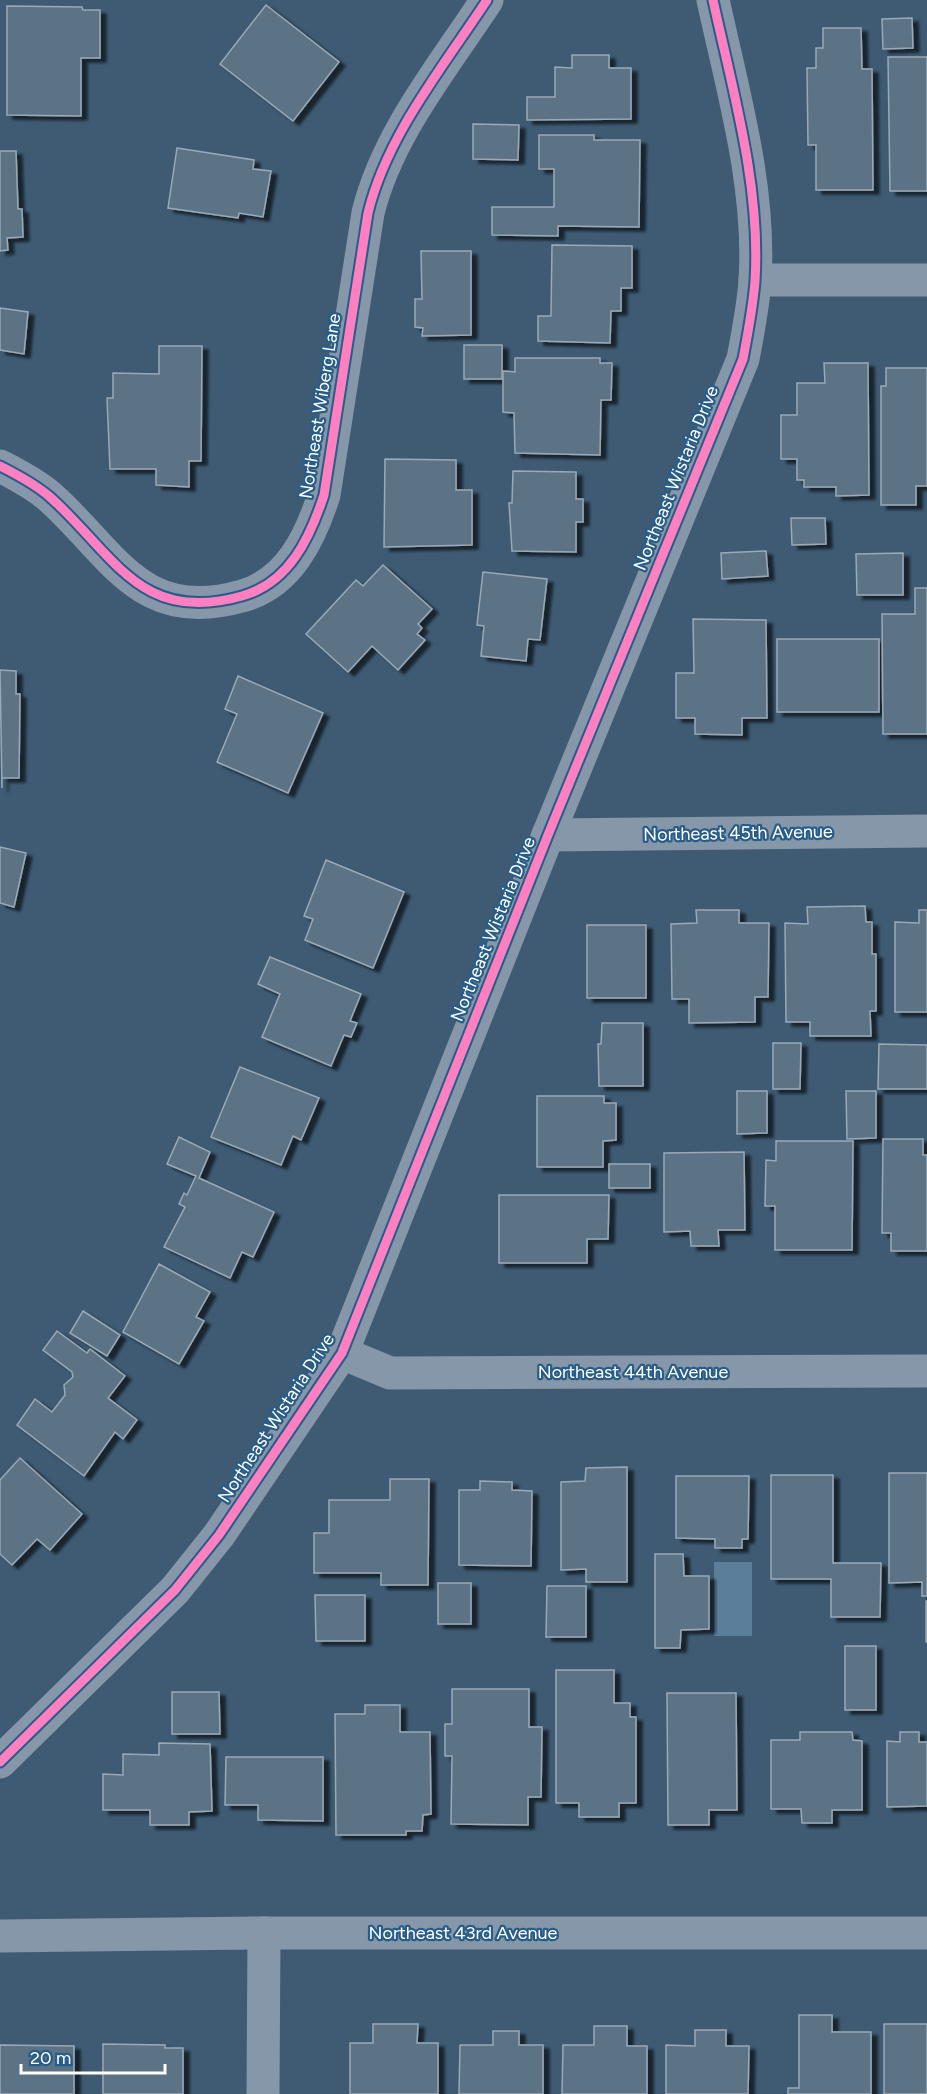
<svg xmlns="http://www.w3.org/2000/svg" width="927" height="2094" viewBox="0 0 927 2094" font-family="Figtree,sans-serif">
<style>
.water{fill:#5b7e9b}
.building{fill:#5b7285;stroke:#99a9b6;stroke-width:1.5;filter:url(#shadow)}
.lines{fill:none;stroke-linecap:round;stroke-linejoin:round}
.minor{stroke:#8597a8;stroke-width:33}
.cycleway-casing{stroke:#285d89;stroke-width:13}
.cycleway{stroke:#ff80c0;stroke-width:9}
.labels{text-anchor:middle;stroke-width:4.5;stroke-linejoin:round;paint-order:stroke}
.street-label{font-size:18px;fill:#fff;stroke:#285d89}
</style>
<defs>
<filter id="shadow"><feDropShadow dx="6" dy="4" stdDeviation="1.5" flood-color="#0009"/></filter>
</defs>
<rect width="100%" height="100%" fill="#3e5b73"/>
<!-- water -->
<rect class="water" x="714" y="1562" width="38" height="74"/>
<!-- building -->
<g class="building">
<polygon points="266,5 339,62 293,121 220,64"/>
<polygon points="7,6 82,7 83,10 100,10 100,58 81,58 81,116 7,115"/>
<polygon points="912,18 913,48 883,49 882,19"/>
<polygon points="823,28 861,28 862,69 872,69 873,190 816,190 816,145 808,145 807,68 816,68 816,48 823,48"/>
<polygon points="572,55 609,55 609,68 631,68 631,119 527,120 527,97 555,97 555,67 572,68"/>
<polygon points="888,57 927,57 927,191 890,191"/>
<polygon points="473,124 519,125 518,160 473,159"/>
<polygon points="539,135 594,135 594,140 640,140 639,227 558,226 558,236 492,235 492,207 554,207 554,169 539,169"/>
<polygon points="177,148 254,160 253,169 271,171 263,217 239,213 238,218 168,208"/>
<polygon points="0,151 16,151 18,209 22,209 23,237 7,238 8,250 0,251"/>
<polygon points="552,245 632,246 632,288 621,288 621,311 611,311 610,343 538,341 538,316 551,316"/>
<polygon points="421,251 471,251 471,335 422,336 423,328 415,327 415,299 422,299"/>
<polygon points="0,308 28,312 24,354 0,350"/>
<rect x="464" y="345" width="38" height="34"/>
<polygon points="159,346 202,346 201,461 189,461 189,487 156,485 156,469 110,469 107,398 113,398 113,373 159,374"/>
<polygon points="515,358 600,358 600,363 612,363 611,400 601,400 600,455 515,453 514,413 503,412 503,371 515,372"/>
<polygon points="824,363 868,363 869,495 836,496 836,487 804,487 804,480 797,480 797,459 781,459 781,415 797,415 797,383 825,383"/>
<polygon points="886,368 927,368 927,486 916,486 916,505 881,505 881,386 886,386"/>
<polygon points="385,459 456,460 456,490 472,490 472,545 384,547"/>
<polygon points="513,471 576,472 576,499 583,499 583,522 576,522 576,552 512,551 509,503 512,503"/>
<polygon points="791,518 825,518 826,544 792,545"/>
<polygon points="766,551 768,576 722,579 721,553"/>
<polygon points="903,553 903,595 857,595 856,554"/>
<polygon points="383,565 432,609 418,624 422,628 417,634 425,640 398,670 372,646 348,672 306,634 356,580 363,586"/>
<polygon points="483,572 547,579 540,640 528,639 526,661 481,656 484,626 477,625"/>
<polygon points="915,588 927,588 927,734 883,734 882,614 915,614"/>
<polygon points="693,619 766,620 767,718 742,718 742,735 695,734 695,718 676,718 676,673 694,673"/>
<rect x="777" y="639" width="102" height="73"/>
<polygon points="0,670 16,671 16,694 20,694 19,778 2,778 2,788"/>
<polygon points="238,676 323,713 288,793 217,762 237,714 225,709"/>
<polygon points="0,847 26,853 14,907 0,903"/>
<polygon points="326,860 404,892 373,968 305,940 313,919 304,916"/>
<polygon points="865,906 866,922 872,922 872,954 876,954 876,1011 870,1011 871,1036 810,1036 810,1022 786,1022 785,923 808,924 807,907"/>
<polygon points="696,910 739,910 739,923 769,923 768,997 755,997 755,1022 689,1023 689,999 672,999 671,924 697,923"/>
<polygon points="919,910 927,910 927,1012 895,1012 895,922 919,923"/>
<rect x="587" y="925" width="59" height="73"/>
<polygon points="270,957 361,994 350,1021 357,1023 351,1037 344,1035 331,1066 262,1037 280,994 258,984"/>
<polygon points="602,1023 643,1023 643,1086 599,1086 598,1044 601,1044"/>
<polygon points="773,1043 801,1043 800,1089 773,1089"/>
<polygon points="879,1044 927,1045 927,1089 878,1089"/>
<polygon points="240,1067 319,1098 301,1140 293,1136 281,1165 211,1137"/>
<polygon points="737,1091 767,1091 767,1133 737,1134"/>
<polygon points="846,1091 876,1091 876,1138 847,1139"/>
<polygon points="537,1096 604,1096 604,1103 616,1103 616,1140 603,1141 603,1167 537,1167"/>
<polygon points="179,1137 210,1152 199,1178 274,1212 253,1257 242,1252 230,1278 164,1247 185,1207 179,1204 184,1193 187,1195 196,1176 167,1164"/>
<polygon points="883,1139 923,1139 923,1155 927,1155 927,1251 891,1251 891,1233 882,1233"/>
<polygon points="776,1141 853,1141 852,1250 775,1250 775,1206 765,1206 766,1160 776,1161"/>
<polygon points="744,1152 745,1230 718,1230 719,1246 691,1246 690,1231 664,1232 664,1153"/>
<rect x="609" y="1164" width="41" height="24"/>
<polygon points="499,1195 609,1195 608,1239 587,1239 587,1263 499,1263"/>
<polygon points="159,1264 210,1292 196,1317 204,1321 179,1364 123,1332"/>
<polygon points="83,1311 120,1335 107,1356 70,1333"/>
<polygon points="57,1331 87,1353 90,1349 125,1376 108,1398 137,1420 123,1439 115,1432 84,1476 17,1425 35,1399 52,1412 65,1395 64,1385 73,1377 72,1372 43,1350"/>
<polygon points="20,1458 82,1514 50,1550 37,1539 12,1565 0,1554 0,1480"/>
<polygon points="627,1467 627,1582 586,1582 586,1569 561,1570 561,1482 585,1481 586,1468"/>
<polygon points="889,1473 927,1473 927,1596 922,1596 922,1582 889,1583"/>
<polygon points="771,1475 833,1475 833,1563 881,1563 880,1617 831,1617 831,1579 771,1579"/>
<polygon points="676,1476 749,1476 748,1539 742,1539 742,1548 715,1548 715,1539 676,1538"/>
<polygon points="390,1479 429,1479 428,1585 381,1585 381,1573 314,1573 314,1533 329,1533 329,1500 390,1500"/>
<polygon points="480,1481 512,1482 512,1490 532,1491 531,1566 459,1565 459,1490 480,1490"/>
<polygon points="655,1554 683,1554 684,1576 709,1576 709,1629 681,1630 680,1648 655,1648"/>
<rect x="438" y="1583" width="33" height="41"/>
<polygon points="547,1586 586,1586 586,1637 546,1637"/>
<polygon points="315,1595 365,1595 365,1641 316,1641"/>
<rect x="926" y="1601" width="1" height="41"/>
<rect x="845" y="1646" width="31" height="64"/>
<polygon points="556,1670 614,1670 614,1703 630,1703 630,1717 636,1717 636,1803 619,1803 619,1817 579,1817 579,1803 556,1803"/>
<polygon points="452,1689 529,1689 529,1727 542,1727 541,1797 528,1797 528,1825 451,1824 452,1756 445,1756 445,1724 452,1724"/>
<polygon points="172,1692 219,1692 220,1734 172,1734"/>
<polygon points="667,1693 736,1693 737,1810 709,1810 709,1825 668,1825"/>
<polygon points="365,1705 400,1705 400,1732 430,1732 431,1814 423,1815 422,1831 406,1831 406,1835 336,1835 335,1714 365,1714"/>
<polygon points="800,1732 852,1732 853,1740 862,1741 862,1810 832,1810 832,1823 802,1823 801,1809 771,1809 771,1740 800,1740"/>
<polygon points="900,1732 919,1732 919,1742 927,1742 927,1806 887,1807 887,1741 900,1742"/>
<polygon points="159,1743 210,1744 212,1811 189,1812 189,1825 150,1825 150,1810 103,1810 103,1774 123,1775 123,1754 159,1755"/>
<polygon points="226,1757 323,1757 323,1821 258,1820 258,1805 225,1805"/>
<polygon points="799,2015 832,2015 832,2032 871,2032 871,2094 788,2094 788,2088 799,2088"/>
<polygon points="373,2024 418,2024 417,2043 438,2043 438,2094 350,2094 350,2043 373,2043"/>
<rect x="884" y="2024" width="43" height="70"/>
<polygon points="594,2026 627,2026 627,2046 647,2046 647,2094 562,2094 563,2045 594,2045"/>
<polygon points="695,2030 726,2030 726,2046 749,2046 748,2094 666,2094 666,2045 695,2046"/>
<polygon points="493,2031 519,2031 519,2045 543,2045 543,2094 459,2094 460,2045 493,2045"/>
<polygon points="103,2044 165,2045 165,2048 183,2048 183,2094 103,2094"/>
<polygon points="0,2045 74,2046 74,2094 0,2094"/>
</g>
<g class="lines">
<!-- minor -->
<g class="minor">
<polyline points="755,280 927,280"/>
<path d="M 0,466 C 18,475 35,484 50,497 C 114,554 140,625 242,596 C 289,583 310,538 324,495 L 368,213 C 387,135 443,67 487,0"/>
<polyline points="548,835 927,831"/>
<polyline points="342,1353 390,1373 927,1371"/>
<path d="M 0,1762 L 175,1590 L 219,1535 L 342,1353 L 548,835 L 743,359 C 748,333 753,307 755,281 C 761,187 733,92 713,0"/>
<polyline points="0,1936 264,1933 927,1933"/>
<polyline points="263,2094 264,1933"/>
</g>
<defs>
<g id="cycleway">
<path d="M 0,466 C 18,475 35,484 50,497 C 114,554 140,625 242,596 C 289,583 310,538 324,495 L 368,213 C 387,135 443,67 487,0"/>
<path d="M 0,1762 L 175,1590 L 219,1535 L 342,1353 L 548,835 L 743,359 C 748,333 753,307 755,281 C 761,187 733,92 713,0"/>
</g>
</defs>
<!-- cycleway casing -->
<use href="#cycleway" class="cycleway-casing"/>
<!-- cycleway -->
<use href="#cycleway" class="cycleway"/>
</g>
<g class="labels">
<!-- street labels -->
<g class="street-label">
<text transform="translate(320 406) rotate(-81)" y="6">Northeast Wiberg Lane</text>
<text transform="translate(676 478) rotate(-68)" y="6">Northeast Wistaria Drive</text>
<text transform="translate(738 833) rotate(-1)" y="6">Northeast 45th Avenue</text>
<text transform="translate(493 929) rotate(-68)" y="6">Northeast Wistaria Drive</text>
<text x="633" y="1378">Northeast 44th Avenue</text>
<text transform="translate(276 1418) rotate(-57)" y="6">Northeast Wistaria Drive</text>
<text x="463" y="1939">Northeast 43rd Avenue</text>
</g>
</g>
<!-- scale -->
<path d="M21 2064v9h144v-9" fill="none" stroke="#ffffff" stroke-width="3"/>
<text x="30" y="2064" font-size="18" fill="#ffffff" stroke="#285d89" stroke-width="4.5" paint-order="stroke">20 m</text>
</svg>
